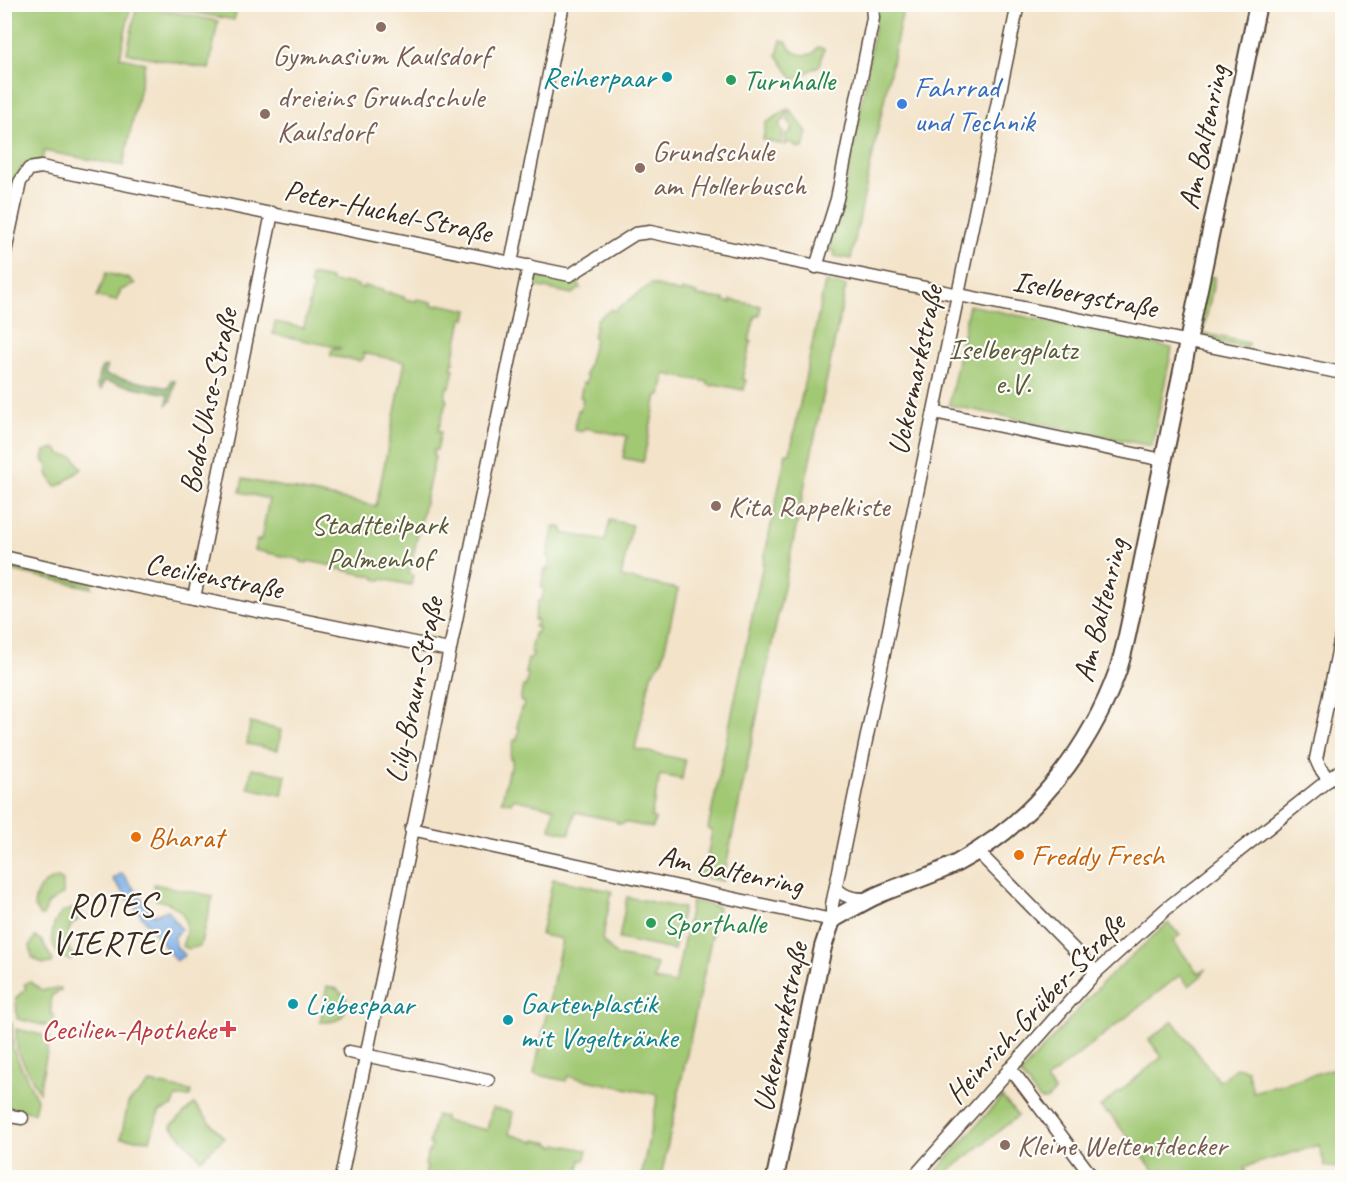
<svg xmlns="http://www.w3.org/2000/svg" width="1347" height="1182" viewBox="0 0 1347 1182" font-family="Caveat,sans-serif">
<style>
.green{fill:#a1c873;stroke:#6e7948;stroke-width:1.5}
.forest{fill:#80ac65;stroke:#5e6b42;stroke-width:1.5}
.water{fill:#78abe4;stroke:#5a6a81;stroke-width:1.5}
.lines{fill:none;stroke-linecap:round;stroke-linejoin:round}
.minor-casing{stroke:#574638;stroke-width:15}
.tertiary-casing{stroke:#574638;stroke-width:20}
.minor{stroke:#fff;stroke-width:12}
.tertiary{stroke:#fff;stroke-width:16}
.education-dot{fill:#8d6e63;stroke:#fdfcf7;stroke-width:2}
.culture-dot{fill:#0f9aa8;stroke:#fdfcf7;stroke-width:2}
.leisure-dot{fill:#2e9e5b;stroke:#fdfcf7;stroke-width:2}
.shop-dot{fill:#3f7fe0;stroke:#fdfcf7;stroke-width:2}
.food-dot{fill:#e8710a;stroke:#fdfcf7;stroke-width:2}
.health-dot{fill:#e0444e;stroke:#fdfcf7;stroke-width:2}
.labels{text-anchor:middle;stroke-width:4.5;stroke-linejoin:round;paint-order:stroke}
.education-label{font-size:30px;fill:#785e54;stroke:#fdfcf7;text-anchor:start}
.culture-label{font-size:30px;fill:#0d838f;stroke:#fdfcf7;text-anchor:start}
.leisure-label{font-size:30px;fill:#27864d;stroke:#fdfcf7;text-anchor:start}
.shop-label{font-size:30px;fill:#366cbe;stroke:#fdfcf7;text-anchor:start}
.street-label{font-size:30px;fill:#3b2a1e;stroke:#fdfcf7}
.park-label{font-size:30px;fill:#5a5938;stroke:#fdfcf7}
.food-label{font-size:30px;fill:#c56008;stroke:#fdfcf7;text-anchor:start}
.health-label{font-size:30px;fill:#be3a42;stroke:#fdfcf7;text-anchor:end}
.quarter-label{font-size:33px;letter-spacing:1.5px;fill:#3b2a1e;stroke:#fdfcf7}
</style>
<rect width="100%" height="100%" fill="#fdfcf7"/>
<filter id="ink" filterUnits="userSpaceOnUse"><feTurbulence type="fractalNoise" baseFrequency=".0167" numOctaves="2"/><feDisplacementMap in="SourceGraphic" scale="12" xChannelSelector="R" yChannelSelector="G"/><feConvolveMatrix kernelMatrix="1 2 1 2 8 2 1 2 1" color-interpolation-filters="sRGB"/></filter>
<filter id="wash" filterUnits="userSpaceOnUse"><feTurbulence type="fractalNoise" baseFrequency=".008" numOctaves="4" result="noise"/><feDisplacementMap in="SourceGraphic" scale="24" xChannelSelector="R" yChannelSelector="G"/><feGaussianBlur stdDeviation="1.35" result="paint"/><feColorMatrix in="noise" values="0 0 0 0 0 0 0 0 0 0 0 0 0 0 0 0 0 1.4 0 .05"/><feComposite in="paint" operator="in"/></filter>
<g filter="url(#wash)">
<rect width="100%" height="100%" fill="#f3e3c9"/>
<!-- green -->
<g class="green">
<path d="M 4,5 L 131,5 L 120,57 L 145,63 L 123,166 L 44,151 L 42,162 C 21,160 17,171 13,189 L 5,191 Z"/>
<polygon points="137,5 218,21 209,69 127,53"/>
<polygon points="153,5 196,5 236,12 234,20"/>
<path d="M 878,5 L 904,5 L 851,259 L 834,256 L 835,251 L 829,250 C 852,170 865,87 878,5 Z"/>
<path d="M 781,40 L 787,42 C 791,54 799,56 812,54 L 818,47 L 824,49 L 820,65 L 794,80 L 777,55 Z"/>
<polygon points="788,109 785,119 779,124 783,133 781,144 763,140 766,123"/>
<polygon points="790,110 807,132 803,148 795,147 795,144 788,142 786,145 784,145 786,134 790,133 793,127 788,120"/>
<polygon points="106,273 130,279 135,284 121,290 116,301 97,297"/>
<polygon points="311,275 331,279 330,281 342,284 343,282 358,285 358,287 364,288 364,286 383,290 383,292 389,293 389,291 390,293 404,297 404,299 416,301 417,299 432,302 432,305 438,306 439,304 468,310 466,319 462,319 453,361 455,362 453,362 451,368 454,369 450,387 447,387 445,399 447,400 438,431 441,432 437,450 434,450 433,456 435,457 409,574 413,575 411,585 382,579 381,580 375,579 375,577 333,568 333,566 308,561 307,563 301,562 301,560 254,550 257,540 261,540 269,499 240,492 243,479 376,506 405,362 363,353 364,358 360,361 331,356 331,351 334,348 340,350 341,348 273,334 275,322 304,328 313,286 310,285"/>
<polygon points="1209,276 1215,277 1203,333 1248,343 1247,348 1202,339 1196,330"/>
<polygon points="540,278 562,281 575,279 581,288 572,294 530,285"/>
<polygon points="825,282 846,286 723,881 696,875 698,868 705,869 712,831 708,829 786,453 790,453"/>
<polygon points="651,284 681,293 682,290 697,293 697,296 724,299 724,301 731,303 731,300 761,306 759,316 755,316 749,341 751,342 742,379 746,380 744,390 714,384 713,386 708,385 708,382 665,374 661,395 657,395 643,462 623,458 627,436 585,428 583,432 574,430 578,410 580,411 583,398 580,397 583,383 586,383 587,377 585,376 595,339 593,338 597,319 612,309 614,311"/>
<polygon points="969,305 1172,348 1152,446 949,405"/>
<polygon points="55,448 62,455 74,457 82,469 59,486 55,486 48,474 48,466 43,460 45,451"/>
<polygon points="610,520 632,525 621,577 678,589 662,661 651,675 635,749 685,760 682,779 660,775 651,817 655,818 653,828 624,822 623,824 617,823 617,821 575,812 570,834 550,829 554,808 513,799 511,803 502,801 508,771 510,771 513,759 510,759 514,740 517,740 519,728 517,727 521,708 523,708 524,703 520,701 523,686 526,686 528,674 525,673 528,659 531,659 533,653 530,652 534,633 536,634 538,628 533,626 536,626 537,620 534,620 538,601 541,601 544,589 541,588 545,569 548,570 550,558 547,557 554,526 563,528 563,533 605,541"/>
<polygon points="4,566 91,583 92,588 5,569"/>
<polygon points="250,723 281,730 278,750 247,744"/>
<polygon points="252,768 286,775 282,795 248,788"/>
<path d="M 58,878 L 63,881 L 63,894 L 48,904 L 43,916 L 40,916 L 34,906 C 36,889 41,883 58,878 Z"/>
<polygon points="553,879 612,891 602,940 617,956 657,964 654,980 675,984 692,901 718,907 661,1177 641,1177 658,1095 568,1076 566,1081 534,1074 562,939 541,935"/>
<path d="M 154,884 L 213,896 L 200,946 L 189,949 L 182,946 C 192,921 183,904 156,900 Z"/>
<polygon points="627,897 683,908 674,950 619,939"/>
<path d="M 81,907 L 81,918 C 66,926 63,941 73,955 L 71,960 C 48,957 47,926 62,913 C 67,909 75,908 81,907 Z"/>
<polygon points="1168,923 1180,935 1173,941 1198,973 1206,969 1201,976 1189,986 1180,975 1046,1080 1055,1092 1046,1100 1040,1100 1020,1074 1104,981"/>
<polygon points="35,937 41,940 53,960 52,963 43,964 32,957 30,946"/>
<polygon points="29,981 42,990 61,988 61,990 51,996 51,1013 55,1017 52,1027 17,1019 16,998 26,988 24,985"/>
<path d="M 327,986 L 337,989 L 346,998 C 347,1018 339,1023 320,1022 Z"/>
<polygon points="1173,1021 1219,1081 1237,1067 1247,1070 1253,1092 1342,1066 1342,1157 1336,1168 1325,1166 1319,1145 1244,1167 1247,1177 1159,1177 1109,1113 1107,1114 1100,1107 1162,1057 1149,1040"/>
<polygon points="12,1024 13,1050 37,1099 34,1113 5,1106 5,1029"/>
<polygon points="16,1029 50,1037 39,1092 17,1050"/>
<polygon points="150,1083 191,1091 190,1097 176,1097 173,1106 159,1112 150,1140 121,1138 128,1103"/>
<polygon points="1002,1097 1018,1116 941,1177 931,1177"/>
<polygon points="194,1104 224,1138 201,1159 171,1126"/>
<polygon points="492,1108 513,1112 509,1134 535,1142 536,1140 550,1143 550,1145 556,1146 557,1144 587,1150 585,1160 581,1160 577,1177 425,1177 427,1166 425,1165 428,1151 430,1151 432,1145 429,1144 436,1115 445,1117 445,1121 487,1130"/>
</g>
<!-- forest -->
<polygon class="forest" points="107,366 105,375 169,388 171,380 175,381 172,400 167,404 168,394 104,381 101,390 97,387 99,373 102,367"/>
<!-- water -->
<polygon class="water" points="122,873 154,915 168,910 181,929 174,938 177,948 185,955 176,961 113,879"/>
</g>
<g filter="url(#ink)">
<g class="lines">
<defs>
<g id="minor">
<polyline points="4,257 20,182 29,169 41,167 570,275 635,234 650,232 1342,373"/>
<polyline points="511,263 563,4"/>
<polyline points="816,267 837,199 873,18 872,4"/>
<polyline points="934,412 1163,460"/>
<polyline points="4,557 100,579 449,650"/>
<polyline points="194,598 272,213"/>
<polyline points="1329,780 1320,768 1316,759 1342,632"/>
<polyline points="411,829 832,920 832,905 1018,4"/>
<polyline points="977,851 1096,972"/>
<path d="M 836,888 C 845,898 855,899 868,899"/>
<polyline points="349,1052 488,1080"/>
<polyline points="1009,1069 1017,1077 1093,1178"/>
<polyline points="4,1115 22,1118"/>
<polyline points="341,1178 529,266"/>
<polyline points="913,1178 1096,972 1166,909 1342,769"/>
</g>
<path id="tertiary" d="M 775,1178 L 823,947 L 832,920 C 848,911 864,901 880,894 C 906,883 932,876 957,863 C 1033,822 1089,751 1118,670 C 1124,652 1128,632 1132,612 L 1258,4"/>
</defs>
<!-- minor casing -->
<use href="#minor" class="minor-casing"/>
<!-- tertiary casing -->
<use href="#tertiary" class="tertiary-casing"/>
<!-- minor -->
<use href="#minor" class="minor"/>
<!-- tertiary -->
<use href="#tertiary" class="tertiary"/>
</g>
</g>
<!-- markers -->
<g class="education-dot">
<circle cx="381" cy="27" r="6"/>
<circle cx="265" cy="114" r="6"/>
<circle cx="640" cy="168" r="6"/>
<circle cx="716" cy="506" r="6"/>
<circle cx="1005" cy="1145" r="6"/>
</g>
<g class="culture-dot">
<circle cx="667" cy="77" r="6"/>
<circle cx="293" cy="1004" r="6"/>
<circle cx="508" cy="1020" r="6"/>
</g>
<g class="leisure-dot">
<circle cx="731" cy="80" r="6"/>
<circle cx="651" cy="923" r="6"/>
</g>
<circle class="shop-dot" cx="902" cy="104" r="6"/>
<g class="food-dot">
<circle cx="136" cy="837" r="6"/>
<circle cx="1019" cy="855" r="6"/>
</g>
<path class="health-dot" d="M225 1020h6v6h6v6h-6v6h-6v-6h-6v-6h6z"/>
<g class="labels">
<!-- education labels -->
<g class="education-label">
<text x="381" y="65" text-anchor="middle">Gymnasium Kaulsdorf</text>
<text x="277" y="107">dreieins Grundschule<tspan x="277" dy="34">Kaulsdorf</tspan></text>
<text x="652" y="161">Grundschule<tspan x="652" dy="34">am Hollerbusch</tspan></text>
<text x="728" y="516">Kita Rappelkiste</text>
<text x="1017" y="1155">Kleine Weltentdecker</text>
</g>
<!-- culture labels -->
<g class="culture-label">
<text x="655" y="87" text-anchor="end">Reiherpaar</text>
<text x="520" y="1013">Gartenplastik<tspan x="520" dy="34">mit Vogeltränke</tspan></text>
<text x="305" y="1014">Liebespaar</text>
</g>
<!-- leisure labels -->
<g class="leisure-label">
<text x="743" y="90">Turnhalle</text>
<text x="663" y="933">Sporthalle</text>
</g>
<!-- shop labels -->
<g class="shop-label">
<text x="914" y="97">Fahrrad<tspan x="914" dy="34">und Technik</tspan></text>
</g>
<!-- street labels -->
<g class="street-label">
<text transform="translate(1203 137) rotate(-78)" y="10">Am Baltenring</text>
<text transform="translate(388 211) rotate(12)" y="10">Peter-Huchel-Straße</text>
<text transform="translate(1085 294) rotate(11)" y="10">Iselbergstraße</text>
<text transform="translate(915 370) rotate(-78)" y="10">Uckermarkstraße</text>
<text transform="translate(208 401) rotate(-78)" y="10">Bodo-Uhse-Straße</text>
<text transform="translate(214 576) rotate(11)" y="10">Cecilienstraße</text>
<text transform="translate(1100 610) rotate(-76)" y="10">Am Baltenring</text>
<text transform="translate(414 690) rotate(-78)" y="10">Lily-Braun-Straße</text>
<text transform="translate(731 870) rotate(12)" y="10">Am Baltenring</text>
<text transform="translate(1035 1008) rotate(-47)" y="10">Heinrich-Grüber-Straße</text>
<text transform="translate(780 1027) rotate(-78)" y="10">Uckermarkstraße</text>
</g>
<!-- park labels -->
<g class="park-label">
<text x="1013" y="359">Iselbergplatz<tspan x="1013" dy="34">e.V.</tspan></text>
<text x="379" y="534">Stadtteilpark<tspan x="379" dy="34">Palmenhof</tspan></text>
</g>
<!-- food labels -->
<g class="food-label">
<text x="148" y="847">Bharat</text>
<text x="1031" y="865">Freddy Fresh</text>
</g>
<!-- health labels -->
<g class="health-label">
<text x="216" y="1039">Cecilien-Apotheke</text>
</g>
<!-- quarter labels -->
<g class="quarter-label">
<text x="112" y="916">ROTES<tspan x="112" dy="38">VIERTEL</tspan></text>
</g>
</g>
<!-- margin -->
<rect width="1347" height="1182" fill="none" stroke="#fdfcf7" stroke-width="24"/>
</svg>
